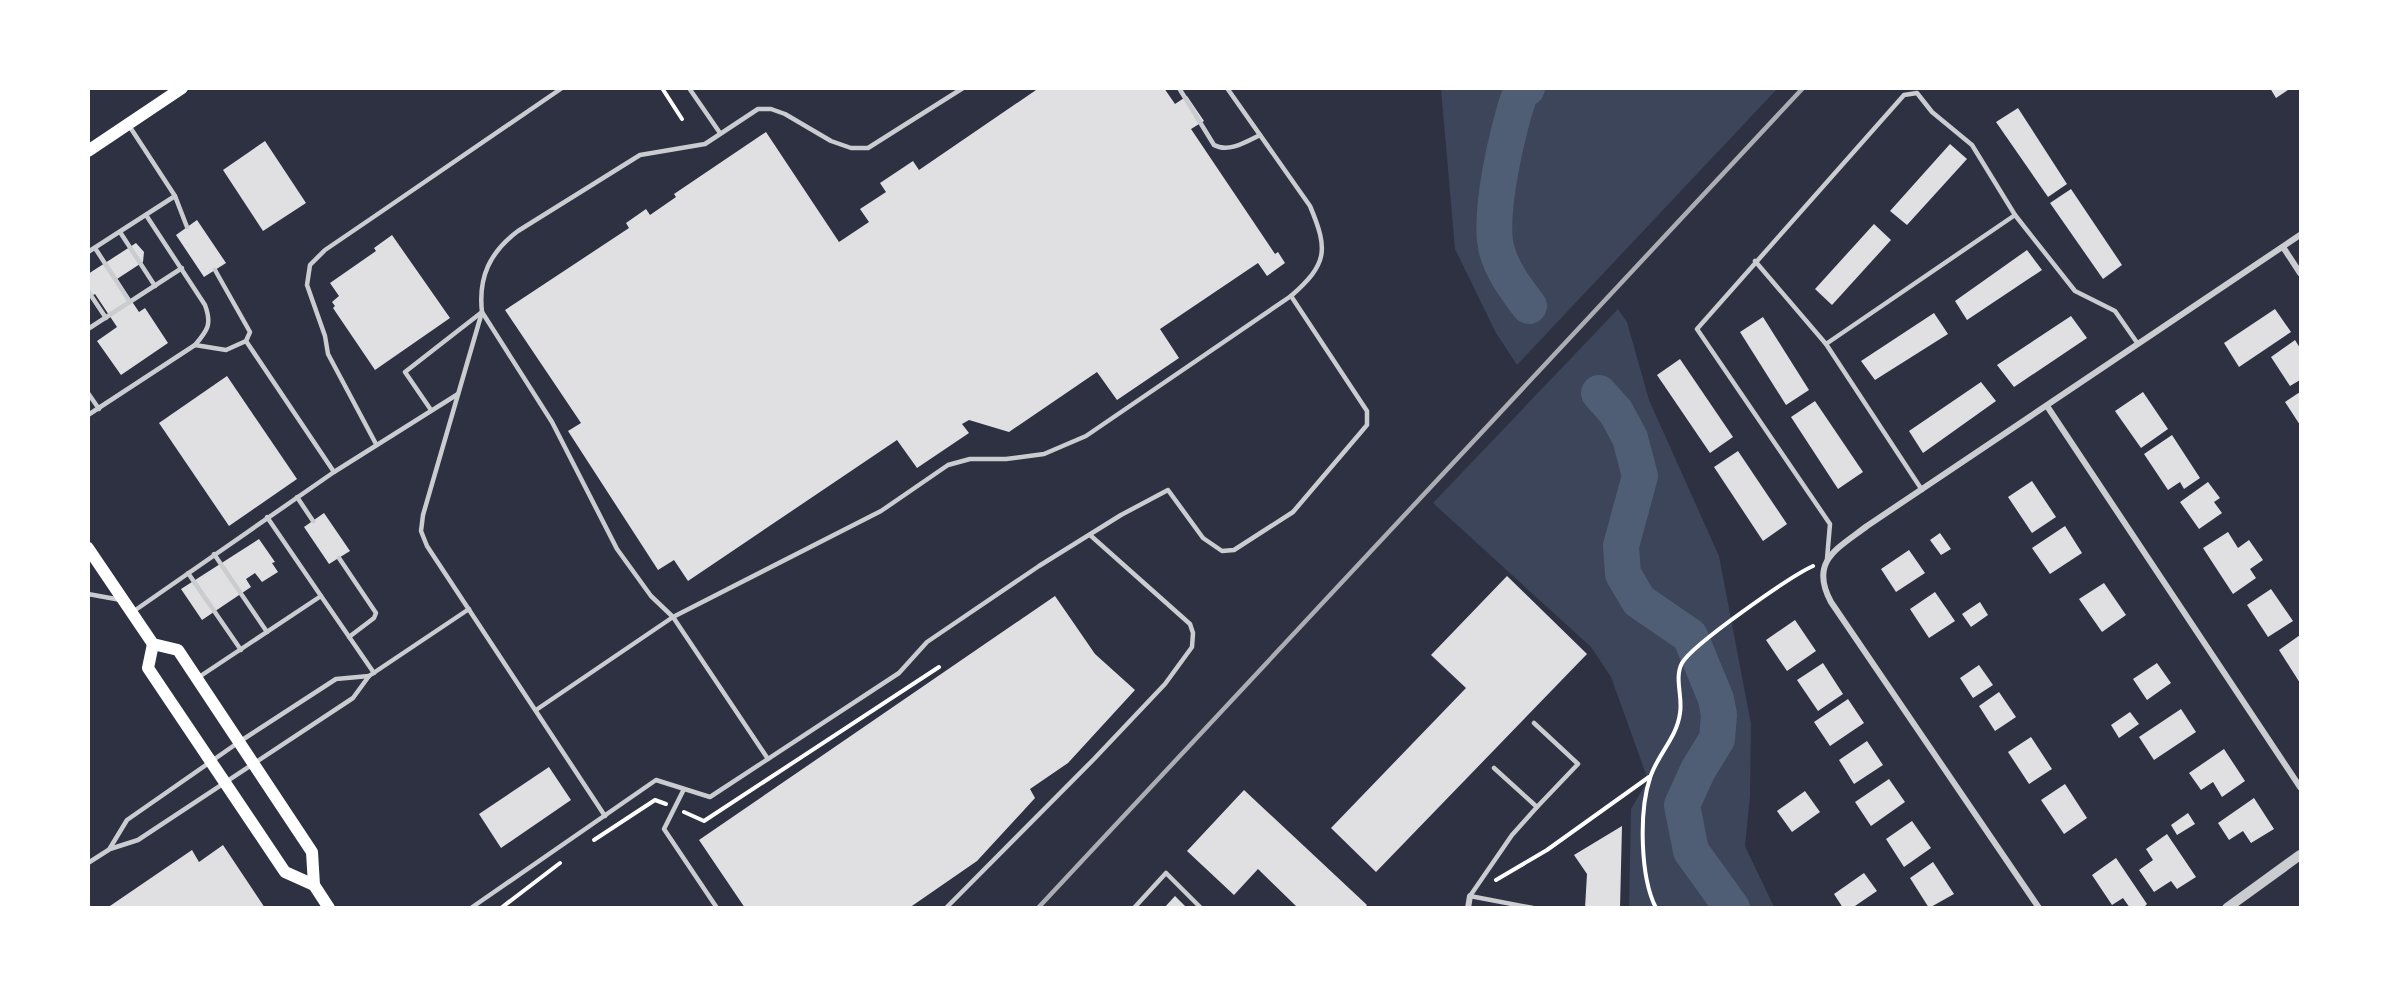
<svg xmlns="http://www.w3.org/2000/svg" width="2389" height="996" viewBox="0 0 2389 996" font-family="Lato,sans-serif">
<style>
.green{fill:#3c4559}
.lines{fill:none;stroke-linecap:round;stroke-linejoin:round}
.river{stroke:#4f5d75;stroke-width:36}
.building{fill:#e0e0e3}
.path{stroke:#fff;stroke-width:4}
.service{stroke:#caccd0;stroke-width:4.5}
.minor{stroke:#caccd0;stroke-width:6}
.tertiary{stroke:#caccd0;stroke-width:10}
.secondary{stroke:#fff;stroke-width:12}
.rail{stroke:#abadb3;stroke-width:4.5}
</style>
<rect width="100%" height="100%" fill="#2d3142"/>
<!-- green -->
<g class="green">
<polygon points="1441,89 1441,88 1777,89 1517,365 1496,333 1455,249"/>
<polygon points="1618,309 1627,322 1649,400 1719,556 1751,724 1750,796 1745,846 1774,907 1629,907 1631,809 1648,780 1611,677 1591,647 1433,503"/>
</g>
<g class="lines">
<!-- river -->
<g class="river">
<path d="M 1527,88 L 1520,93 C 1508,129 1487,215 1497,251 C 1503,272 1516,289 1529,306"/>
<polyline points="1599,393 1616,412 1630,438 1640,476 1621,546 1623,574 1639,601 1690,636 1716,699 1719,715 1717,739 1698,770 1682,805 1691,851 1732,908"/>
</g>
</g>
<!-- building -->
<g class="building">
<polygon points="1039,88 1164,88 1175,104 1187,96 1204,121 1191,129 1275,254 1278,252 1285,263 1267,276 1258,263 1160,329 1179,358 1117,400 1097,372 1009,432 969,420 962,424 969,433 917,468 897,440 688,581 674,560 658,570 568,431 581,423 505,310 629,228 626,223 646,209 650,215 676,197 674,194 766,132 839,242 869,222 860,209 886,192 880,183 913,161 919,170"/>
<polygon points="2270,88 2291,88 2276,98"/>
<polygon points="2018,108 2067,184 2048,197 1996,122"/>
<polygon points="265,141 306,203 263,231 223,170"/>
<polygon points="1950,144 1967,159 1907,225 1890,211"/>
<polygon points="2071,189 2122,265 2103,279 2050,203"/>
<polygon points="197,220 226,263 204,277 176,235"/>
<polygon points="1874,224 1891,240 1832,305 1815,289"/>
<polygon points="392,235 450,318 375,370 333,308 335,306 332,302 339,296 330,283 376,251 374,248"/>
<polygon points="136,243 144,252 143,262 117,279 139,312 145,308 168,343 121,375 97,341 117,327 95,294 88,298 88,274"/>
<polygon points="2027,250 2042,270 1967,320 1955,301"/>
<polygon points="2275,309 2291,332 2239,367 2224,343"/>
<polygon points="1934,313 1948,334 1875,380 1861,361"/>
<polygon points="2071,316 2087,338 2014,387 1997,365"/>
<polygon points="1763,317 1809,390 1786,405 1740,332"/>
<polygon points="2295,340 2300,348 2300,380 2290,386 2271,357"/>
<polygon points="1680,359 1733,437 1710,453 1657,375"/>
<polygon points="227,376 297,479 229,526 159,423"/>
<polygon points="1981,382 1996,401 1923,453 1909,431"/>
<polygon points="2143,392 2168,429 2141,448 2115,411"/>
<polygon points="2300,392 2300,425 2285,402"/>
<polygon points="1815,401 1863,472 1838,489 1791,417"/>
<polygon points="2172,435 2200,478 2184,489 2180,482 2168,490 2144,454"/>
<polygon points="1738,451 1787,524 1763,541 1714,467"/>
<polygon points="2032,481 2056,517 2032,533 2008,497"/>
<polygon points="2208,482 2220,498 2214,502 2222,513 2199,529 2180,502"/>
<polygon points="324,513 350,551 329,564 304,527"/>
<polygon points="2065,526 2082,553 2050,574 2032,548"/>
<polygon points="2228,532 2238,548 2249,540 2263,560 2250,569 2256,578 2233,594 2203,548"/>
<polygon points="1940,533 1951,549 1941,555 1930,540"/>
<polygon points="259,539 275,562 272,563 278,572 262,582 255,573 246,579 251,587 202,620 181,589"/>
<polygon points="1909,550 1925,573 1896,592 1881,569"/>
<polygon points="1507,576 1587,654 1376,872 1331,828 1466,688 1431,655"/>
<polygon points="2104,583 2126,615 2102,632 2079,599"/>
<polygon points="2271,589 2293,621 2268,637 2247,605"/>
<polygon points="1935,592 1955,621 1929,638 1910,609"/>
<polygon points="1055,596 1095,654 1135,690 1068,763 1030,789 1035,798 977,861 909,908 745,908 699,840"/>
<polygon points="1980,602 1988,615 1971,627 1962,614"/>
<polygon points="1795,620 1816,651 1787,671 1766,640"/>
<polygon points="2300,635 2300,683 2279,650"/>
<polygon points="1823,663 1843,694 1818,711 1797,680"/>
<polygon points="2157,663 2171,683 2147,700 2133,679"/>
<polygon points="1979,665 1993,685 1973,698 1960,678"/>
<polygon points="1999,692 2016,717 1995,731 1979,706"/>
<polygon points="1848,699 1864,723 1830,746 1814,722"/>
<polygon points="2181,709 2196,732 2154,760 2139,737"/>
<polygon points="2130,712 2139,724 2119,738 2111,725"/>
<polygon points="2031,737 2052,769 2029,784 2008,752"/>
<polygon points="1867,741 1883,765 1854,784 1839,760"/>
<polygon points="2224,749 2245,781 2222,797 2213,782 2201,790 2189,773"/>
<polygon points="549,767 571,800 501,848 479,814"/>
<polygon points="1889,779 1905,802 1871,826 1855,802"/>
<polygon points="2065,784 2087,818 2064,834 2041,800"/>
<polygon points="1244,790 1367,905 1365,908 1298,908 1258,869 1234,895 1187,851"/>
<polygon points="1805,791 1820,812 1792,832 1777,811"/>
<polygon points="2254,798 2274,829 2251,843 2243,831 2229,840 2218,823"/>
<polygon points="2188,813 2195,824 2177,835 2171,825"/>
<polygon points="1912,821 1931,848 1904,867 1886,839"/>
<polygon points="1622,826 1620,908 1585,908 1587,874 1574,855"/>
<polygon points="2167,834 2196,877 2177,889 2171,881 2154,892 2139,870 2153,860 2146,849"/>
<polygon points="223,845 265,908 107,908 192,850 199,862"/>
<polygon points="2116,858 2147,904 2143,908 2130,908 2123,898 2112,905 2092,875"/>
<polygon points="1933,862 1954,894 1929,908 1910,878"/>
<polygon points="1864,873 1877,891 1852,908 1843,908 1834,894"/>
<polygon points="1175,896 1187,908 1164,908"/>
</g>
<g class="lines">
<!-- path -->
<g class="path">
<polyline points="662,88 682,119"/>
<polyline points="684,812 704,821 939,667"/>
<polyline points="594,840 655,800 666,804"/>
<polyline points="1496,880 1547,850 1649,777"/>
<polyline points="88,906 89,908"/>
<polyline points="501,908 560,863"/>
<path d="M 1656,908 C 1640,877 1639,811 1650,778 C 1657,755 1677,738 1680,713 C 1683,697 1674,678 1682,663 C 1693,644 1791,576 1813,566"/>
</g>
<!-- service -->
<g class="service">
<polyline points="689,88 720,133"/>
<path d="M 1179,88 L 1214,145 C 1228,153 1246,142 1260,135"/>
<polyline points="175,196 187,227"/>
<polyline points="120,232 155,286"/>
<polyline points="95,248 130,302"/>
<polyline points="88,252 175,196 128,124"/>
<polyline points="1755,261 1826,344 1922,490"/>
<polyline points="88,291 106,318"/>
<polyline points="88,329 182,268"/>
<polyline points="246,341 334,472"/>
<polyline points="1826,344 2015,215"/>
<polyline points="195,345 226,350 246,341 250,332 215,270"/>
<polyline points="88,393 99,409"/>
<polyline points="431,410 405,372 482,312 552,422 617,549 651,596 673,617 768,759"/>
<path d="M 88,415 L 195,345 C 208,330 212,324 205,305 L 146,215"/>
<polyline points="376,444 328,354 325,336 307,285 310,265 325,250 372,218 562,88"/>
<polyline points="297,497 313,521"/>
<polyline points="267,517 321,596"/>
<polyline points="214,554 267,632"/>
<polyline points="339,558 376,613 374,618 349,637"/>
<polyline points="1827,559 1830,524 1697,329 1904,95 1917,93 1932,112 1972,145 2015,215 2075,291 2115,311 2138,344"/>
<polyline points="188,573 241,650"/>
<polyline points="88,594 121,600"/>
<polyline points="134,611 334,472 458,394"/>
<polyline points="199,677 321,596 374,673"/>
<path d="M 536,710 L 673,617 L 881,511 L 948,465 L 970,459 L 1006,459 L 1044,454 L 1086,436 L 1291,296 C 1327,264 1329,251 1310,206 L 1227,88"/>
<polyline points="1534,723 1578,764 1537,807"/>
<polyline points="1494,768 1537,807 1512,835 1470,896 1533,908"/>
<polyline points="684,789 664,829 717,908"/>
<path d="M 605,816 L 427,546 L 421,531 L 423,515 L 482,312 C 478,277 490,252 518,231 L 640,155 L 705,144 L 758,109 L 771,109 L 785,114 L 831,141 L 851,148 L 868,148 L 963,88"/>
<polyline points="110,848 127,820 239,742 336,679 369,676"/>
<polyline points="88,863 110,849 138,840 353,698 369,676 469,609"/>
<polyline points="471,908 656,780 710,797 899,673 927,642 1039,566 1121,515 1168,490 1203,538 1222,551 1234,550 1293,512 1367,425 1367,411 1291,296"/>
<polyline points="946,908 1094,759 1165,684 1192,647 1193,633 1190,624 1090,535"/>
<polyline points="1134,908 1166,873 1201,908"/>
</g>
<!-- minor -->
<g class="minor">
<polyline points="2283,247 2300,273"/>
<polyline points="2047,406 2300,787"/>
<polyline points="1468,908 1470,896"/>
<path d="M 2039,908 L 1831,602 C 1809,561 1837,549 1867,526 L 2300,235"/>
</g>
<!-- tertiary -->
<polyline class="tertiary" points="2227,908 2300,855"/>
<!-- secondary -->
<g class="secondary">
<polyline points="88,151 182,88"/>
<polyline points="88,548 153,644 178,650 312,852 314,885 329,908"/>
<polyline points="153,644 148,668 285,872 314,885"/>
</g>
<!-- rail -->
<polyline class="rail" points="1038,908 1803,88"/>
</g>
<!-- border -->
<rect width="2389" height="996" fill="none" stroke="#ffffff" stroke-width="180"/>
</svg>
